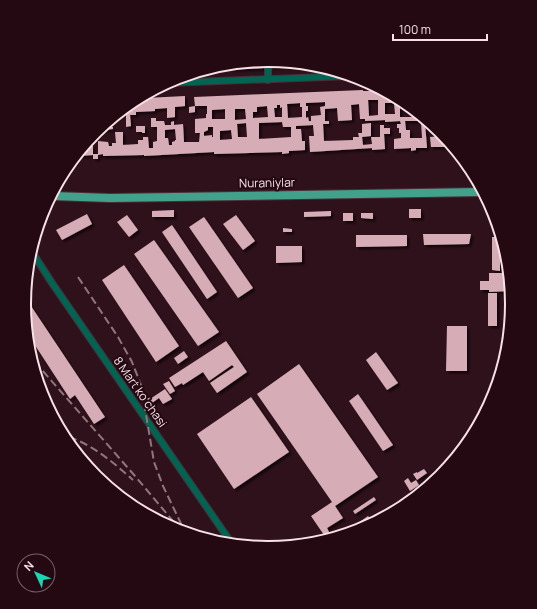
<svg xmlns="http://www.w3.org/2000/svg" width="537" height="609" viewBox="0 0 537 609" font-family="Manrope,sans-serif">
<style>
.building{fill:#d6adb7;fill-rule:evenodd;filter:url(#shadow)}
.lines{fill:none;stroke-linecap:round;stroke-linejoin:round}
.minor-casing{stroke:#4b2e37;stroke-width:8}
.major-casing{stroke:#4b2e37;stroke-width:10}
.minor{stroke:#006452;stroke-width:6}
.major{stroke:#42a18a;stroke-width:8}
.rail{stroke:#8f757d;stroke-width:2;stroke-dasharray:8 4;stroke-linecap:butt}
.labels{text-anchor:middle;stroke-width:4;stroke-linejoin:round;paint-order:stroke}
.street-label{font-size:12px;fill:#f7e1e6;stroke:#240812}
.rim{fill:none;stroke:#f7e1e6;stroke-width:2}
</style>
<defs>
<filter id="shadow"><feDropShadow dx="2.5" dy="2.5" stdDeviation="1" flood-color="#0009"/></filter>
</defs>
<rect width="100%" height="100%" fill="#2f111b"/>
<!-- building -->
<g class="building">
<polygon points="271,60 298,66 271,67"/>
<polygon points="264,61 264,68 230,69 230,68"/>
<path d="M 363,90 L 363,91 L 380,91 L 405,108 L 400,108 L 400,117 L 413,117 L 414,113 L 428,123 L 425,123 L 427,148 L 416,148 L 416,150 L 411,151 L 411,148 L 394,149 L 394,139 L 401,138 L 401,133 L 399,133 L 399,128 L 397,128 L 397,124 L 401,124 L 400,121 L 385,122 L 385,120 L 365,121 L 365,119 L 360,119 L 359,104 L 351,105 L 352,120 L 338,121 L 337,108 L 325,109 L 325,121 L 329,121 L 329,124 L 323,124 L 324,141 L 353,140 L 353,137 L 359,137 L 358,133 L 362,133 L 362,124 L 371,123 L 371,136 L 362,137 L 363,145 L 372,144 L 371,137 L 380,137 L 380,125 L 384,125 L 384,128 L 390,128 L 390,134 L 384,134 L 385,149 L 372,150 L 372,148 L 310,152 L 309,136 L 314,136 L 313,125 L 296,126 L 296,129 L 301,129 L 302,141 L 305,141 L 305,150 L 289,151 L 289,153 L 282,154 L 282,152 L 214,154 L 214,152 L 144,156 L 144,155 L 103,156 L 103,154 L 98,155 L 98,141 L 108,142 L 109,146 L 112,146 L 112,143 L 116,143 L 115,132 L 123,132 L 123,145 L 138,144 L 138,140 L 143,140 L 143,137 L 148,137 L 149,148 L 153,148 L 153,142 L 157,141 L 157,127 L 151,127 L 151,118 L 156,118 L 156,121 L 164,121 L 165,125 L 171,125 L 171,122 L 174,121 L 174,125 L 183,124 L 184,142 L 199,142 L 200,133 L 195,133 L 195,119 L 206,118 L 206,114 L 207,114 L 207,106 L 195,106 L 194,97 ZM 368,100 L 378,100 L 378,115 L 369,116 ZM 325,102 L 325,106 L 320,107 L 321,115 L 311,116 L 311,121 L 309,121 L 308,117 L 306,118 L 306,111 L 308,111 L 308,106 L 306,106 L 306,103 ZM 300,103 L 300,107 L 302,107 L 302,117 L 288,118 L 287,104 ZM 385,103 L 394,103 L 395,114 L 385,114 ZM 277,105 L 280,105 L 280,108 L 282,107 L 282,117 L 275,117 L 274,108 L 277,108 ZM 267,106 L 268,117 L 253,118 L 253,112 L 257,112 L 257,107 ZM 225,109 L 225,119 L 212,119 L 212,110 ZM 235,109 L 245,109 L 246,119 L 235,120 ZM 405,121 L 421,121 L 422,138 L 410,138 L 410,130 L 406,130 ZM 282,122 L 283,127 L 291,127 L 291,137 L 259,139 L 259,123 ZM 246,123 L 247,137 L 238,137 L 237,124 ZM 208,127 L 213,127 L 213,137 L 212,137 L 212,135 L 204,136 L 204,132 L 208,130 ZM 175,129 L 176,140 L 175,140 L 175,141 L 172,142 L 172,145 L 169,145 L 168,138 L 165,138 L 165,130 ZM 231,130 L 232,139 L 220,140 L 220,131 Z"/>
<polygon points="185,96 185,106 175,107 175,117 167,118 167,108 155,109 155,111 136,112 136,115 130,115 131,126 126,127 126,112 146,98"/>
<polygon points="195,106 195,112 189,113 189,107"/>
<polygon points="108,123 110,123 110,127 113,127 113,129 104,130 104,128 100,129"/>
<polygon points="136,126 145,126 145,133 142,133 142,132 136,132"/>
<polygon points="441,131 442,132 452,148 445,148 445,147 431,147 430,137 441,136"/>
<polygon points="86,146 93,146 93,155 79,156"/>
<rect x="93" y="154" width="5" height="5"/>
<rect x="409" y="209" width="12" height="9"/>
<polygon points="174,210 174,217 152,217 152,211"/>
<polygon points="331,211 331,216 304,217 304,212"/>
<rect x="343" y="213" width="10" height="8"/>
<polygon points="361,213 373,213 373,219 361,218"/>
<polygon points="87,214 92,224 62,240 56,230"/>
<polygon points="127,215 138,230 129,237 117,222"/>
<polygon points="236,215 255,241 243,250 223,224"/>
<polygon points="204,217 253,288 238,298 189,227"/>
<polygon points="172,225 217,292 207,299 162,232"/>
<polygon points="283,228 292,229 292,232 283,232"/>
<polygon points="423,234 471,234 469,244 424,245"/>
<polygon points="356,235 407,235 407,246 356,247"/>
<polygon points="492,237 500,237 500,271 492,270"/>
<polygon points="154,240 219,332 198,346 134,254"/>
<polygon points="276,246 302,246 302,262 276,263"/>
<polygon points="124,265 179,346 156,362 102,280"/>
<polygon points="489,273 507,273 510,291 489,292 489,290 480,290 480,281 489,281"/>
<rect x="488" y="293" width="9" height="33"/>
<polygon points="25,297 105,417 94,424 75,395 70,399 31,339 24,304"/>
<polygon points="447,326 467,326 467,371 446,371"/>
<polygon points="226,341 247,372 217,393 210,383 234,367 232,365 209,381 203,372 183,385 182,383 175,387 169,378"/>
<polygon points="184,351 188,357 178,364 174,358"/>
<polygon points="376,352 398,383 387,390 366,360"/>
<polygon points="299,364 378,477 335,506 343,518 327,528 329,532 324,535 311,516 332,502 257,394"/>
<polygon points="169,381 175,391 170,394 163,384"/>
<polygon points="165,389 172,399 163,404 159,398 152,403 150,399"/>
<polygon points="358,394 393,445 383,451 349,401"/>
<polygon points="251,397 289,452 234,489 197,434"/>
<polygon points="424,469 427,473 417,480 413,474 417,472 417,473"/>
<polygon points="408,478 411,483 416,480 419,485 410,491 404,481"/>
<polygon points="374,497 376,500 355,514 353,511"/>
<polygon points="368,516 372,521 364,526 361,521"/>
</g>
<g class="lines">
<defs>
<g id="minor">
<polyline points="268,60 268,80"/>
<polyline points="168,83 349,76"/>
<polyline points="34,255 52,283 230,541"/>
</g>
<polyline id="major" points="53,196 110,198 481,192"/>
</defs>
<!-- minor casing -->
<use href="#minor" class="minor-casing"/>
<!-- major casing -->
<use href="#major" class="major-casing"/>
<!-- minor -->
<use href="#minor" class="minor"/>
<!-- major -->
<use href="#major" class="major"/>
<!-- rail -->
<g class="rail">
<polyline points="78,277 118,337 132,362 141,385 154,462 163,486 185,532"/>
<polyline points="35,362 135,476 178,527"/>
<path d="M 69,437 C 93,445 114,463 133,480"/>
</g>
</g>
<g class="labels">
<!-- street labels -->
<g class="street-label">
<text transform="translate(267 183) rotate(-1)" y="4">Nuraniylar</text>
<text transform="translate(140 392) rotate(55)" y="4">8 Mart koʻchasi</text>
</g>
</g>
<!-- crop -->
<path d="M0 0H537V609H0ZM31 304a237 237 0 1 1 474 0a237 237 0 1 1-474 0Z" fill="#240812" fill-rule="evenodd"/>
<path class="rim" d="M31 304a237 237 0 1 1 474 0a237 237 0 1 1-474 0Z"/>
<!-- north arrow -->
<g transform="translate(36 573) rotate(314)"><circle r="19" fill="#240812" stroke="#785f67"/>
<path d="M0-3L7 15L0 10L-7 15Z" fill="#1cd5b1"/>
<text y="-6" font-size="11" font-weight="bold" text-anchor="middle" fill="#f7e1e6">N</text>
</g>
<!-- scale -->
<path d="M393 34v6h94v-6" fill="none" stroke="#f7e1e6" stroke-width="2"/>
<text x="399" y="34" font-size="12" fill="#f7e1e6" stroke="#240812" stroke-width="3" paint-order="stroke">100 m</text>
</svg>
